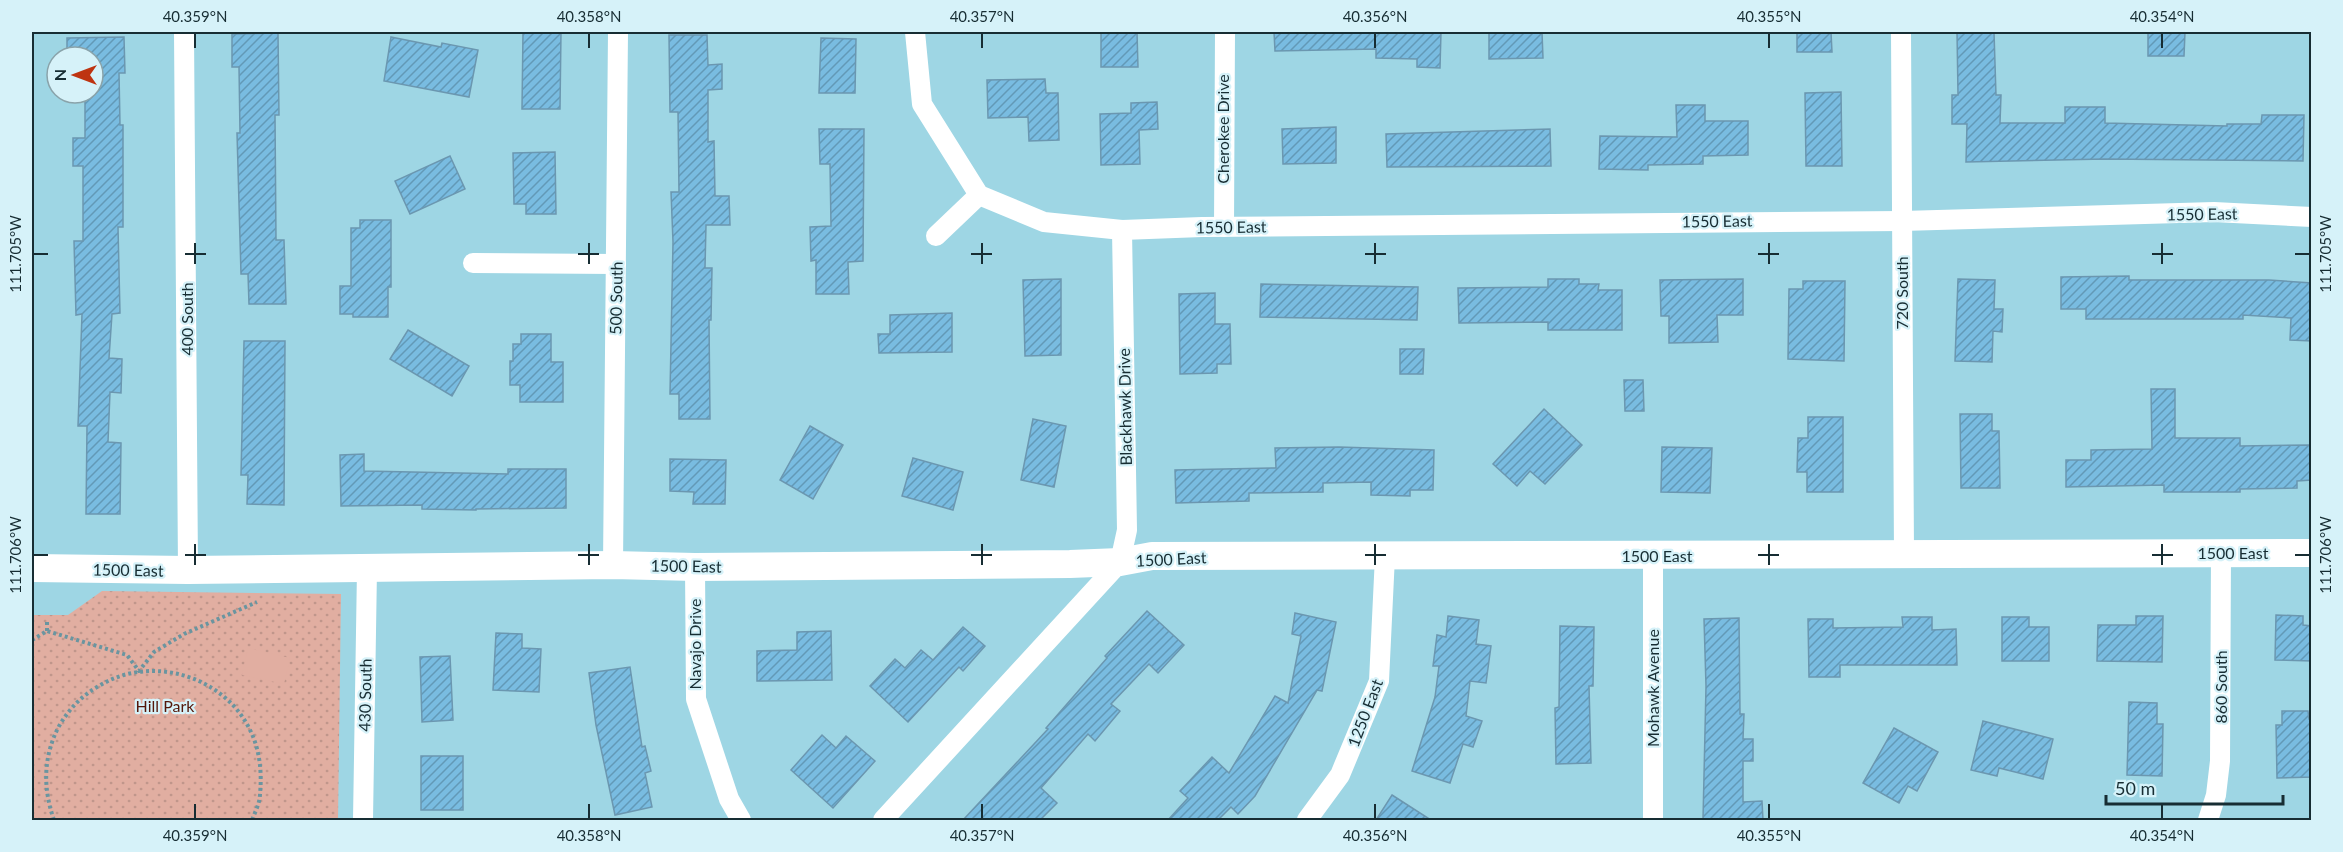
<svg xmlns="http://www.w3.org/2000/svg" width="2343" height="852" viewBox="0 0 2343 852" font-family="Lato,sans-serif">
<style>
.park{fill:url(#park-dots)}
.pitch{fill:#e1aea1}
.building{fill:url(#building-hatch);stroke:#6b97b0;stroke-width:1.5}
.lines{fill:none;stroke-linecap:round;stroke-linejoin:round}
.path{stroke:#6a95a0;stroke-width:4;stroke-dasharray:3 3;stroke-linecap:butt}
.street{stroke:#fff;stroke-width:20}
.secondary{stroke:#fff;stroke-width:28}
.ticks{fill:none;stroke:#172d33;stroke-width:2}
.labels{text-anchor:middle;stroke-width:4.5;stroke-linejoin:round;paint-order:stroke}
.street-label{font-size:16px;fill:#172d33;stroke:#d6f2f9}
.park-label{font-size:16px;fill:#541709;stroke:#d6f2f9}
.neatline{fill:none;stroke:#172d33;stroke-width:2}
.ticks-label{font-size:15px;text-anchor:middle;fill:#172d33}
</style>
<defs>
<pattern id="park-dots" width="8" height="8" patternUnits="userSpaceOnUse" patternTransform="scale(1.5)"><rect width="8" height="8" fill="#e1aea1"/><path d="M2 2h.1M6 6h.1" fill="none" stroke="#c0968b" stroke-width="1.8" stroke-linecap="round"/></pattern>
<pattern id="building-hatch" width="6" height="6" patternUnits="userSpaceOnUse" patternTransform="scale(1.5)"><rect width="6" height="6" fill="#79bce1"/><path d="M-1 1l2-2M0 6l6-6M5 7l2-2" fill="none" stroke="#6299b7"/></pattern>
</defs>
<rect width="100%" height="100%" fill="#9ed6e4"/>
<!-- park -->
<polygon class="park" points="102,591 341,594 338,820 32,820 32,615 68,615"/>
<!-- pitch -->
<polygon class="pitch" points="248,648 290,658 284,684 242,675"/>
<!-- building -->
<g class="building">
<polygon points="523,32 561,32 560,109 522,109"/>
<polygon points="1101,32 1137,32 1138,67 1101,67"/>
<polygon points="1274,32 1441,32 1440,68 1417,67 1417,59 1376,58 1376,49 1275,51"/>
<polygon points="1489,32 1542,32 1543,58 1489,59"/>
<polygon points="1797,32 1831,32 1832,52 1797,52"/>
<polygon points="1957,32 1994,32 1996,95 2001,95 2000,123 2065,123 2065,107 2105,107 2105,123 2227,126 2227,124 2261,124 2262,115 2304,115 2303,161 2105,159 1966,162 1967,124 1952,124 1952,95 1958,95"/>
<polygon points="2148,32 2185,32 2184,56 2148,56"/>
<polygon points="278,33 279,115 275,115 276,240 284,240 286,304 249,304 248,274 241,274 237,133 240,133 239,67 232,67 232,34"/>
<polygon points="669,35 707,35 708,65 722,64 722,89 708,90 708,142 714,141 715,196 729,196 730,225 706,225 705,268 712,268 711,320 709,320 710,419 679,419 679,394 670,394 673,242 671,192 679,192 678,112 670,112"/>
<polygon points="124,37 125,73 119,73 120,125 123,125 123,227 118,227 120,313 112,314 109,358 122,359 121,393 110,392 108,442 121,443 120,514 86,514 87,426 78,426 82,314 76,315 74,241 83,241 83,166 73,166 73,138 85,138 85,93 93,93 93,57 67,57 67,38"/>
<polygon points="391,37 441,47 442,43 478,50 469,97 384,81"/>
<polygon points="821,38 856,39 855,93 819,93"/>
<polygon points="1045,79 1046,93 1058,93 1059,140 1029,141 1028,117 988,118 987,80"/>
<polygon points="1841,92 1842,166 1806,166 1805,93"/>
<polygon points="1157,102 1158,129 1139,130 1140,164 1101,165 1100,114 1131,113 1131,103"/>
<polygon points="1676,105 1705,105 1705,121 1748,121 1748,155 1703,156 1703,164 1648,165 1648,170 1599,169 1600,136 1677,137"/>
<polygon points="1336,127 1336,163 1283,164 1282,129"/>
<polygon points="819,129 864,129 863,261 848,262 849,294 816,294 816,260 811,261 810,227 831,226 830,164 820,164"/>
<polygon points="1550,129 1551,166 1387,167 1386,134"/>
<polygon points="555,152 556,214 526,214 526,204 514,204 513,153"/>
<polygon points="450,156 465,189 410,214 395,181"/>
<polygon points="360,220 391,220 391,287 388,287 388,317 353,317 353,314 340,314 340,286 351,286 351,228 360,228"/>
<polygon points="2129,276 2129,280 2269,280 2312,283 2312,341 2290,340 2291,318 2243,315 2243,319 2086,319 2086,309 2061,309 2061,277"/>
<polygon points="1061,279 1061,355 1025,356 1023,280"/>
<polygon points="1548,279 1579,279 1579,284 1599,284 1598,290 1622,290 1622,330 1548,330 1548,322 1459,323 1458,288 1548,287"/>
<polygon points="1743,279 1743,315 1717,315 1718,342 1669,343 1669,316 1661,316 1660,280"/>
<polygon points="1958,279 1995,280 1994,309 2003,309 2002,332 1993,331 1992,362 1955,361"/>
<polygon points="1803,281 1845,281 1844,361 1788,359 1789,289 1803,289"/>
<polygon points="1261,284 1418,287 1417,320 1260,317"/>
<polygon points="1215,293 1215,324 1230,324 1231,364 1217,364 1217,373 1180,374 1179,294"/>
<polygon points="952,313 952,352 879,353 878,334 890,334 890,315"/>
<polygon points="408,330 469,366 452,396 390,359"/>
<polygon points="521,334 551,334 551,362 563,362 563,402 520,402 520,385 510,385 510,361 513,361 513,344 521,344"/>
<polygon points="244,341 285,341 284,505 247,504 248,475 241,475"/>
<polygon points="1400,349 1424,349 1423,374 1400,374"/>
<polygon points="1624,380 1643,380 1644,411 1625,411"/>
<polygon points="2151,389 2175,389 2175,438 2240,438 2240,446 2312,445 2312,480 2297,481 2297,488 2240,489 2240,492 2164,492 2164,485 2066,487 2066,460 2091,460 2091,450 2152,449"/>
<polygon points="1544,409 1582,445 1545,484 1530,471 1517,486 1493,464"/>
<polygon points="1960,414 1992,414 1992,431 1999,431 2000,488 1961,488"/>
<polygon points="1808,417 1843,417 1843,492 1807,492 1807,472 1797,472 1798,438 1808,438"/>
<polygon points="1033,419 1066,426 1054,487 1021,480"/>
<polygon points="810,426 843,445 813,499 780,480"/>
<polygon points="1339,447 1434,450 1433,490 1410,490 1410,496 1371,495 1371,482 1323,483 1323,492 1249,493 1249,501 1176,503 1175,470 1276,468 1275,448"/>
<polygon points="1662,447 1712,448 1710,493 1661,492"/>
<polygon points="364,454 364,471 508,474 508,469 566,469 566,508 476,509 476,510 422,509 422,505 341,506 340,455"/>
<polygon points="913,458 963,472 953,510 902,496"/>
<polygon points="670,459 726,460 725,504 693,504 694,492 670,491"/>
<polygon points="1147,611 1184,645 1158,673 1149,664 1111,704 1120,711 1095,741 1088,734 1041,788 1057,803 1040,820 963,820 1048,729 1046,728 1107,658 1105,656"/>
<polygon points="1295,613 1336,622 1322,691 1317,690 1255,796 1238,814 1231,807 1218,820 1168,820 1188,798 1180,791 1212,757 1229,773 1275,696 1288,703 1301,636 1292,634"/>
<polygon points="2276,615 2303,616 2303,625 2312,626 2312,661 2275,660"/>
<polygon points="1448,616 1479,620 1476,644 1491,646 1486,683 1470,681 1466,716 1482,721 1473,747 1463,744 1450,783 1412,771 1435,697 1439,666 1433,666 1437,635 1446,637"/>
<polygon points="2136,616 2163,616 2162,662 2097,661 2098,625 2136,625"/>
<polygon points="1902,617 1932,617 1932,630 1956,629 1957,665 1840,665 1840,677 1809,677 1808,619 1833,619 1833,628 1903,627"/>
<polygon points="2002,617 2029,617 2029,627 2049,627 2049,661 2002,661"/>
<polygon points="1739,618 1740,714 1744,714 1743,739 1753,739 1753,761 1743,761 1743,802 1762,801 1763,820 1703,820 1706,686 1704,619"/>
<polygon points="1560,626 1594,627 1593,686 1589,686 1591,763 1556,764 1555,708 1559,707"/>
<polygon points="963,627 985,646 963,671 959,667 908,722 870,686 895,659 905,668 921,650 933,660"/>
<polygon points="831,631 832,680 757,681 757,651 797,650 797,632"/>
<polygon points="496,633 522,634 522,648 541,649 539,692 493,690"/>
<polygon points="450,656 453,720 422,722 420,657"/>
<polygon points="630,667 642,747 645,746 651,771 645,773 652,807 615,815 596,725 589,673"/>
<polygon points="2129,702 2157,703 2157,724 2163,724 2162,776 2127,775"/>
<polygon points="2282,711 2308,711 2309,719 2311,719 2312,777 2277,778 2276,725 2282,725"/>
<polygon points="1983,721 2053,739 2043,779 1999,768 1997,776 1971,770"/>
<polygon points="1894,728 1938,752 1917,791 1908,786 1899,803 1863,783"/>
<polygon points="822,735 836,748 846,736 875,761 833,808 791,770"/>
<rect x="421" y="756" width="42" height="54"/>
<polygon points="1392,795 1431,820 1376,820"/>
</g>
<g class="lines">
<!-- path -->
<g class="path">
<polyline points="47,622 47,631"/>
<polyline points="32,640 47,631 127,655 139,671 154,652 184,634 257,602"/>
<path d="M 54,820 C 43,789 43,758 58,728 C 68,710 81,696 99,686 C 150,654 225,675 251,732 C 260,751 262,773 260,794 C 260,803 255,812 252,820"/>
</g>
<!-- street -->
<g class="street">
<polyline points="184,32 188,570"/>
<polyline points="915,32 922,104 979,195 1044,222 1122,230 1202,227 1902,221 2214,212 2312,217"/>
<polyline points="1901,32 1904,555"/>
<polyline points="1224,227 1225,32"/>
<polyline points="936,236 979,195"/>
<polyline points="473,263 616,264"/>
<polyline points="1653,556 1653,820"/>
<polyline points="613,565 618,32"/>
<polyline points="695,567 696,699 729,799 741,820"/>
<polyline points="363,820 367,569"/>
<polyline points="883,820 1120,562 1127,530 1122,230"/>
<polyline points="1307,820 1340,775 1379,681 1385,556"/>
<polyline points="2208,820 2216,795 2220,761 2221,553"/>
</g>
<!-- secondary -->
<polyline class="secondary" points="32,568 188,570 613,565 695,567 1070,564 1120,562 1152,556 2312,553"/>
</g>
<!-- ticks -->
<path class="ticks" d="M 195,33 L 195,48M 589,33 L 589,48M 982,33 L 982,48M 1375,33 L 1375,48M 1769,33 L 1769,48M 2162,33 L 2162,48M 195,243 L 195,264M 589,243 L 589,264M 982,243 L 982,264M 1375,243 L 1375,264M 1769,243 L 1769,264M 2162,243 L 2162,264M 33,254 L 48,254M 185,254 L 206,254M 578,254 L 599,254M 971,254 L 992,254M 1365,254 L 1386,254M 1758,254 L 1779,254M 2152,254 L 2173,254M 2295,254 L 2310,254M 195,544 L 195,565M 589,544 L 589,565M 982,544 L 982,565M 1375,544 L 1375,565M 1769,544 L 1769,565M 2162,544 L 2162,565M 33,555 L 48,555M 185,555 L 206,555M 578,555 L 599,555M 971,555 L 992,555M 1365,555 L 1386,555M 1758,555 L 1779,555M 2152,555 L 2173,555M 2295,555 L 2310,555M 195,804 L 195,819M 589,804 L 589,819M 982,804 L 982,819M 1375,804 L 1375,819M 1769,804 L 1769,819M 2162,804 L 2162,819"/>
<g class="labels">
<!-- street labels -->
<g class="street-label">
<text transform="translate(1223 129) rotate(-90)" y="6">Cherokee Drive</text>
<text transform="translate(2202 214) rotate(-1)" y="6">1550 East</text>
<text transform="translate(1717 221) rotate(-1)" y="6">1550 East</text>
<text transform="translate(1231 227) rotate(-1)" y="6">1550 East</text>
<text transform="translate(1902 293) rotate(-90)" y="6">720 South</text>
<text transform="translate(616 298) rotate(-89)" y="6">500 South</text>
<text transform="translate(187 319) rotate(-90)" y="6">400 South</text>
<text transform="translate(1125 407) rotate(-91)" y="6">Blackhawk Drive</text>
<text x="2233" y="559">1500 East</text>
<text x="1657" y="562">1500 East</text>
<text transform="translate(1171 559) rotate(-3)" y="6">1500 East</text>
<text transform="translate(686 566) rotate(1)" y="6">1500 East</text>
<text transform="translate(128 570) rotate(1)" y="6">1500 East</text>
<text transform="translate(695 644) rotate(-90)" y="6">Navajo Drive</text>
<text transform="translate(2221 687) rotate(-90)" y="6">860 South</text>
<text transform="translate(1653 688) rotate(-90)" y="6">Mohawk Avenue</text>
<text transform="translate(365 695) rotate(-89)" y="6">430 South</text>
<text transform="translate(1365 713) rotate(-69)" y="6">1250 East</text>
</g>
<!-- park labels -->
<g class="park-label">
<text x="165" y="712">Hill Park</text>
</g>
</g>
<!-- border -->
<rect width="2343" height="852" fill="none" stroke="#d6f2f9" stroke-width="66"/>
<!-- north arrow -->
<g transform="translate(75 75) rotate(270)"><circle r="28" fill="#d6f2f9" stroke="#8aa3aa" stroke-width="1.5"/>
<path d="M0-4.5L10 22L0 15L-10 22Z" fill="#be3411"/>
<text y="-9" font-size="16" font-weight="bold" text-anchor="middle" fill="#172d33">N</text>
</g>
<!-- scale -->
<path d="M2106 795v9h177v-9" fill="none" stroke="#172d33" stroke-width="3"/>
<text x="2115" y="795" font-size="18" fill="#172d33" stroke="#d6f2f9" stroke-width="4.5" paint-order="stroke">50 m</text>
<rect x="33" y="33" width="2277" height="786" class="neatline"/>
<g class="ticks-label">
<text x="195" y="22">40.359°N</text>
<text x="589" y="22">40.358°N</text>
<text x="982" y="22">40.357°N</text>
<text x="1375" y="22">40.356°N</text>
<text x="1769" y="22">40.355°N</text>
<text x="2162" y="22">40.354°N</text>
<text transform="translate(2326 254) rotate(-90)" y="5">111.705°W</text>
<text transform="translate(16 254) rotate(-90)" y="5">111.705°W</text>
<text transform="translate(2326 555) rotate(-90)" y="5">111.706°W</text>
<text transform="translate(16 555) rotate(-90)" y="5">111.706°W</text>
<text x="195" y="841">40.359°N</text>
<text x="589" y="841">40.358°N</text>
<text x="982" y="841">40.357°N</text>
<text x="1375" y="841">40.356°N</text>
<text x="1769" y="841">40.355°N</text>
<text x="2162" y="841">40.354°N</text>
</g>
</svg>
